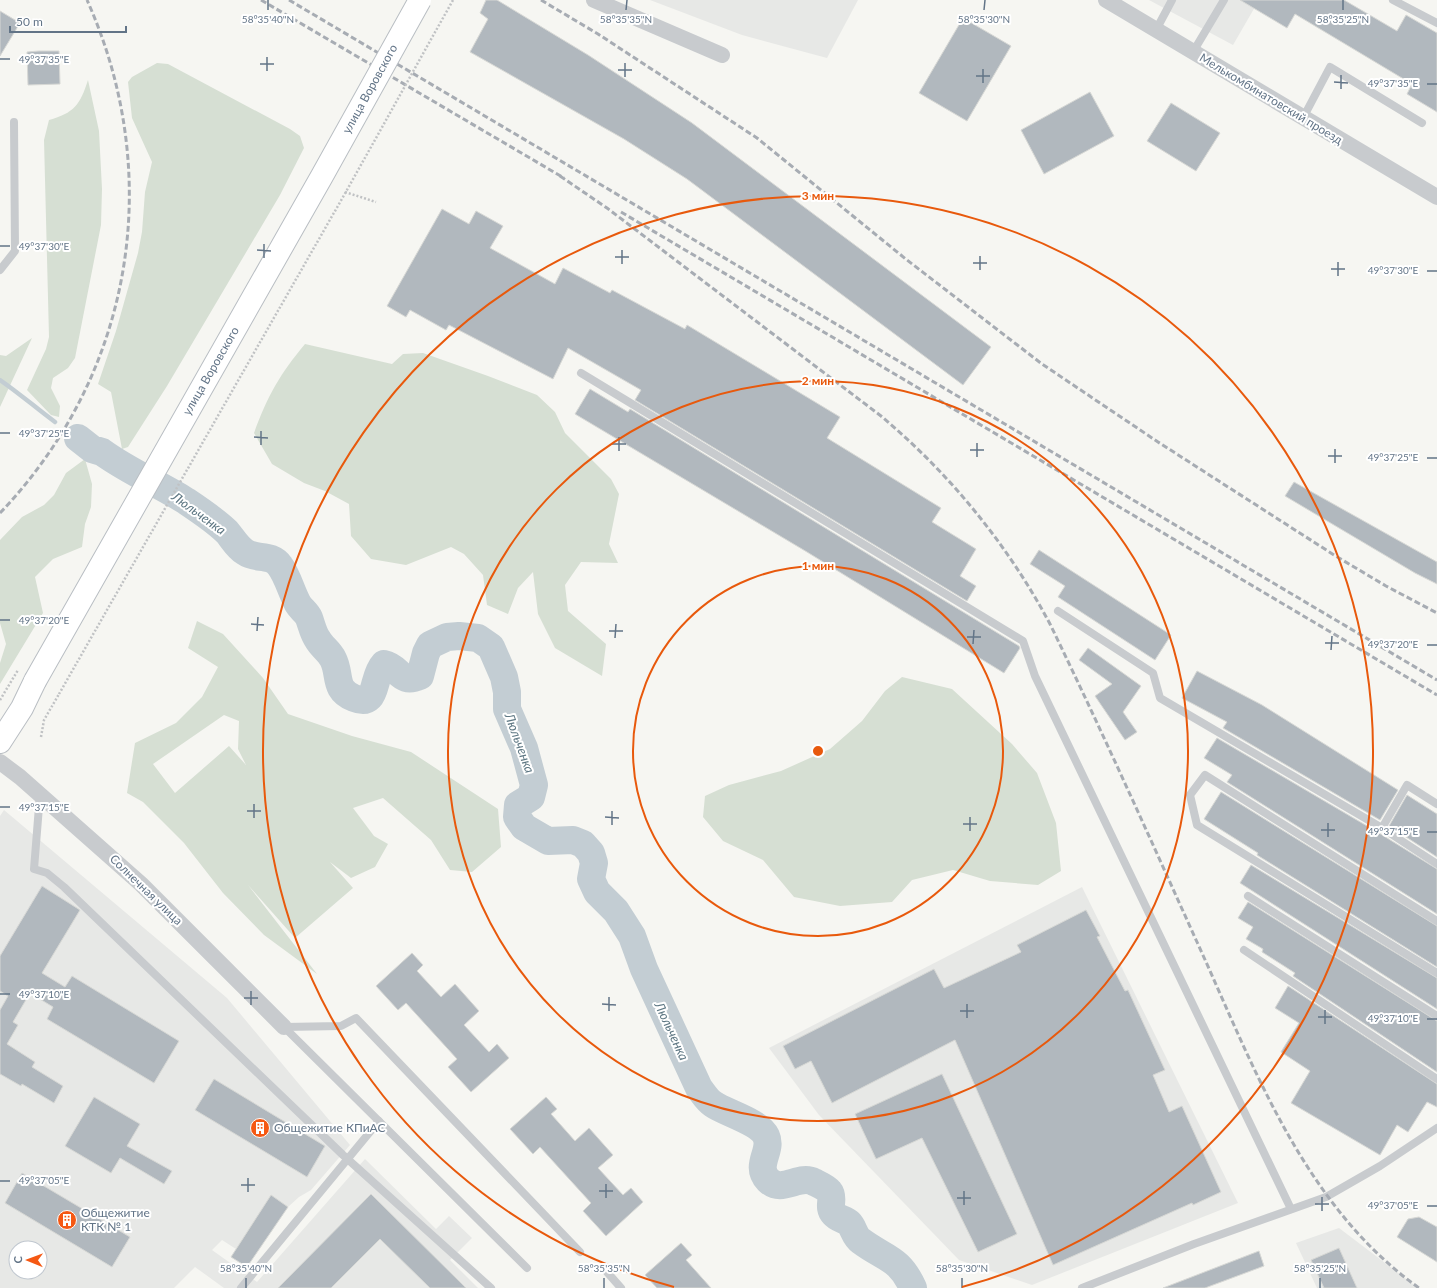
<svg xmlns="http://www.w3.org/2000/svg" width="1437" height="1288" viewBox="0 0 1437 1288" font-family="Lato,sans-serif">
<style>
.built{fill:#e7e8e6;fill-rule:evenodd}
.green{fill:#d6dfd3;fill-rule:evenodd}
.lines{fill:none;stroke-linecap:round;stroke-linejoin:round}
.stream{stroke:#c3cdd3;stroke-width:4.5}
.river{stroke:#c3cdd3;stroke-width:28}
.building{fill:#b1b8be;stroke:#d7d8d5}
.secondary-casing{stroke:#b9bec3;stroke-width:24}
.path{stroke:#c0c2c4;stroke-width:2.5;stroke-dasharray:2 2;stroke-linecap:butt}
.lane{stroke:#c8cbce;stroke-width:8}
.street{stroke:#c8cbce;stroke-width:16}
.secondary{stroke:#fff;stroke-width:22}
.rail{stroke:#a7acb3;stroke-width:3;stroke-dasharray:6 3;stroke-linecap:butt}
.secondary-bridge-casing{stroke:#b9bec3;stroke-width:24;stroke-linecap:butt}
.path-bridge{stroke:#c0c2c4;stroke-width:2.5;stroke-dasharray:2 2;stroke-linecap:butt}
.secondary-bridge{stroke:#fff;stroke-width:22}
.ticks{fill:none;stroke:#627487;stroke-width:1.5}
.ring{fill:none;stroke:#e8590c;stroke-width:2}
.labels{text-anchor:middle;stroke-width:4;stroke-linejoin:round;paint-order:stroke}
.street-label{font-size:12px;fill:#627487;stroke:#fff}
.poi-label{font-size:12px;fill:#627487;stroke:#fff;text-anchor:start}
.water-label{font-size:13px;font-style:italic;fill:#5e7783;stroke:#fff}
.ticks-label{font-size:10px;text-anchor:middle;fill:#627487;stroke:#fff;stroke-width:4;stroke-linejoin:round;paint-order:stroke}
.centre{fill:#e8590c;stroke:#fff;stroke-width:2}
.ring-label{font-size:12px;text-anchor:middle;font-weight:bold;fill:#e8590c;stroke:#fff;stroke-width:4;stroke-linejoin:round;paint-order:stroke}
</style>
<rect width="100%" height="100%" fill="#f6f6f2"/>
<!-- built -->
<g class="built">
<polygon points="650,0 858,0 827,58 742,35"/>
<polygon points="1149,0 1259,0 1233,45"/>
<path d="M 4,810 L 227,998 L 350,1145 L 311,1190 L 299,1197 L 288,1207 L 271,1195 L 236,1249 L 222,1240 L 212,1250 L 257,1282 L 365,1159 L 436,1229 L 449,1216 L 472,1238 L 450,1260 L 478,1288 L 224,1288 L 195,1267 L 174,1288 L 0,1288 L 0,816 ZM 16,1248 L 40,1248 L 40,1272 L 16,1272 Z"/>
<polygon points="1082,887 1238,1203 1032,1285 959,1260 819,1115 769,1048"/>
<polygon points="1339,1228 1418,1288 1317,1288 1296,1243"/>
</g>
<!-- green -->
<g class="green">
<polygon points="157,63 168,64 290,129 300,136 304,148 280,195 167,386 128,447 122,449 111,392 98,384 116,331 138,253 142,232 145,192 152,162 132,118 128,82 132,77"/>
<path d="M 88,80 L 99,131 L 102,189 L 101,225 L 75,358 L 68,368 L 53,378 L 51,388 L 60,406 L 59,417 L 51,415 L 27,390 L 46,349 L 49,337 L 44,140 L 49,120 C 74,113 80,105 88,80 Z"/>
<polygon points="32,338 0,407 0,355 6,356"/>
<path d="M 305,344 L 392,364 L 403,354 L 423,353 L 488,376 L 537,395 L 555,412 L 565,433 L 611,479 L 619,494 L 609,544 L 618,563 L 581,562 L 565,585 L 568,611 L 606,644 L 602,676 L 555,648 L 538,614 L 533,572 L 518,588 L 508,614 L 487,605 L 483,575 L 464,554 L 451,547 L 406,565 L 371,559 L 351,536 L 349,504 L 325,491 L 304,483 L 272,464 L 254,433 C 268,395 280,374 305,344 Z"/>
<polygon points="85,459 92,484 91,507 85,524 82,547 53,559 35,577 43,613 0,684 0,663 6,644 0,623 0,540 22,517 44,505 54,495 66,473"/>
<path d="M 197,621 L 223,634 L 263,678 L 288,714 L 352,736 L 411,752 L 498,809 L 501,847 L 472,872 L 450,870 L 431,840 L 383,798 L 353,808 L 374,836 L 388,844 L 375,867 L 351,878 L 330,862 L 353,888 L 295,938 L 248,885 L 317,974 L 264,935 L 223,893 L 184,843 L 143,802 L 127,793 L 135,743 L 176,723 L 202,697 L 218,667 L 188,648 ZM 224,715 L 239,721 L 238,749 L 246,765 L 229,746 L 175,793 L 153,764 Z"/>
<polygon points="902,677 952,689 1012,744 1037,773 1056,823 1061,871 1038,885 990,881 953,870 912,880 892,902 840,906 794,897 763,860 723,841 703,817 705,796 729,785 781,771 830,749 862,721 885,691"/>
</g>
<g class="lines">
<!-- stream -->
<path class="stream" d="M 0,380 C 19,393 36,408 55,422"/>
<!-- river -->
<path class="river" d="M 78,438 L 92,449 L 102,452 C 128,471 159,484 186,501 C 198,509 217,522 227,532 C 233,539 237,547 245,552 C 256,560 271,553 280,566 C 288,577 291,591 298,604 C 301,609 307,613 309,618 C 312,626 313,633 318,640 C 322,647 329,651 333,659 C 341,674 333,690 354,698 C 379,708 371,678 384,664 C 400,667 399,685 420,676 L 426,653 L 430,645 L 447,637 L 459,636 L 478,638 L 491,647 L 504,677 L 507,692 L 507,709 L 524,748 L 534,785 L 531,797 L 518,805 L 517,817 L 524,827 L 548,841 L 573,840 L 583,844 L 591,853 L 594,863 L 591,879 L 597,892 L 616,911 L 632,936 L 644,969 L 699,1088 C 703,1093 707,1100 713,1104 C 726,1113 760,1122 766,1136 C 773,1151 754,1165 768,1180 C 782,1194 799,1174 814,1182 C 818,1184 827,1188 829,1191 C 835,1198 827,1207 834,1214 C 838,1219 845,1219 849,1223 C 854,1228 854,1236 861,1241 C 885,1259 899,1257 913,1288"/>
</g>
<!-- building -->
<g class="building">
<polygon points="486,0 497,0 588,55 692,123 991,347 963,385 687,179 624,139 470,52 488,19 480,13"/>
<polygon points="1240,0 1344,0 1397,31 1406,15 1437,33 1437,112 1407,94 1412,84 1295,14 1287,28"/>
<polygon points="0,11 20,23 0,56"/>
<polygon points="963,18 1011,46 967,121 919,93"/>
<polygon points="39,51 59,51 60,84 28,85 27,52"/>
<polygon points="1090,92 1114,136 1044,174 1021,130"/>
<polygon points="1171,103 1220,133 1196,171 1147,141"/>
<polygon points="442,209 469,224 476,211 503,226 490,248 555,284 563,268 610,293 612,290 685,329 687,325 840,417 827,438 941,508 932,522 976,549 960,576 976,586 967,601 635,400 641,390 568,348 553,379 449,325 446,330 410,310 406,317 387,306"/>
<polygon points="590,389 628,412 630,409 1019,646 1020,648 1004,673 807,552 575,414"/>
<polygon points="1294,482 1437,562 1437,584 1415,573 1285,496"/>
<polygon points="1039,550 1171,635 1155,660 1058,597 1065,586 1030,564"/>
<polygon points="1088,648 1141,686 1123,712 1137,732 1125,740 1095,696 1112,684 1079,660"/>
<polygon points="1197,671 1262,705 1398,790 1380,820 1223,728 1227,722 1182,698"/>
<polygon points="1217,738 1379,833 1437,869 1437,914 1227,782 1232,775 1204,758"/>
<polygon points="1221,792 1437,926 1437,967 1257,855 1258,853 1204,819"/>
<polygon points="1407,795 1437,814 1437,857 1389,826"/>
<polygon points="1251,865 1437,978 1437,1009 1240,883"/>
<polygon points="42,886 80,910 42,973 65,987 72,976 179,1041 154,1083 47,1019 53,1007 30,993 13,1022 18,1025 7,1044 35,1062 32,1067 63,1086 54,1103 22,1084 21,1086 0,1074 0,1010 8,996 0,991 0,956"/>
<polygon points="1248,902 1437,1021 1437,1072 1293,976 1295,973 1262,952 1263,949 1246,939 1253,927 1238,918"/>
<polygon points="1086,910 1100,936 1097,937 1125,991 1128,990 1165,1070 1153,1075 1169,1112 1182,1106 1221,1192 1193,1205 1192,1203 1053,1265 955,1040 832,1103 811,1061 795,1069 783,1046 934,969 944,988 1021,952 1017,945"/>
<polygon points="412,953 423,965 417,971 441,997 455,984 479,1011 464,1025 489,1052 497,1044 509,1058 471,1092 448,1067 457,1059 406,1003 398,1010 376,986"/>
<polygon points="1288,986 1437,1084 1437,1107 1427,1102 1408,1132 1397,1125 1380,1155 1291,1103 1310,1071 1281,1052 1299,1023 1275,1008"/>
<polygon points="942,1074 1017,1234 978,1252 922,1138 876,1159 855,1114"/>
<polygon points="214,1079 325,1146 307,1177 195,1110"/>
<polygon points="94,1097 140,1124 127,1146 172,1171 164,1184 120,1158 111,1173 65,1146"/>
<polygon points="546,1097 557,1109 551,1114 575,1141 589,1128 613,1155 598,1168 623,1195 631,1188 643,1202 606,1236 583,1211 591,1203 540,1147 533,1154 510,1129"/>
<polygon points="22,1173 130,1237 112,1267 5,1203"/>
<polygon points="371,1194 466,1288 430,1288 380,1239 331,1288 278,1288"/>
<polygon points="271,1195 288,1207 247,1267 231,1257"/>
<polygon points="1419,1217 1437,1227 1437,1262 1397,1237 1408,1219"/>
<polygon points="681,1243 692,1255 686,1260 711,1288 657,1288 645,1275"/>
<polygon points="1339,1248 1357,1288 1324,1288 1311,1260"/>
<polygon points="1259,1251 1264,1266 1205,1288 1163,1288"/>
</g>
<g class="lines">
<defs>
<polyline id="secondary" points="0,742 22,708 35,681"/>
</defs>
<!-- secondary casing -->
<use href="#secondary" class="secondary-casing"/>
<!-- path -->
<g class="path">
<polyline points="345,192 376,202"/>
<polyline points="0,700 18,670"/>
<polyline points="41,737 44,720 59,694"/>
</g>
<!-- lane -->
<g class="lane">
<polyline points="1393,0 1437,23"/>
<polyline points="1156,30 1172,0"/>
<polyline points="1193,52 1224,0"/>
<polyline points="1303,118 1330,67 1422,123"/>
<polyline points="0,270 15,251 14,122"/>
<polyline points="581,373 1023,641 1035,676 1291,1209"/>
<polyline points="1058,611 1153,673 1160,698 1382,828 1437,864"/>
<polyline points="40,794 34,869 47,873 64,887 343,1155 491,1288"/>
<polyline points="1382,828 1407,785 1437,804"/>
<polyline points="1248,896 1437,1016"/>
<polyline points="1437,921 1205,775 1190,795 1197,825 1437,973"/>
<polyline points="1244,950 1437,1079"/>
<polyline points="284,1027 341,1026 356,1018 580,1252"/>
<polyline points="284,1027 527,1268"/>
<polyline points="607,1272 621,1288"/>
<polyline points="241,1288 379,1121"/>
<polyline points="1082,1288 1194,1244 1326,1197 1380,1166 1437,1128"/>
</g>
<!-- street -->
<g class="street">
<polyline points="594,0 722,55"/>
<polyline points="1106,0 1437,197"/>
<polyline points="0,762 20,777 141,884 284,1027"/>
</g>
<!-- secondary -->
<use href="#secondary" class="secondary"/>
<!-- rail -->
<g class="rail">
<polyline points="261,0 564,178"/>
<polyline points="289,0 1437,680"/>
<polyline points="541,0 598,34 757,138 907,260 1042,364 1158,442 1334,555 1386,586 1437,613"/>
<path d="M 560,176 L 607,208 L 881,416 C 950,474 1008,545 1050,624 C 1101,729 1149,836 1197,942 C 1254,1067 1303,1205 1419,1288"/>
<polyline points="621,212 1437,695"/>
<path d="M 0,513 C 133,374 166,176 87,0"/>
</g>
<defs>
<polyline id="secondary-bridge" points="35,681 322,176 420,0"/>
</defs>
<!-- secondary-bridge casing -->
<use href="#secondary-bridge" class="secondary-bridge-casing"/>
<!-- path-bridge -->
<polyline class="path-bridge" points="59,694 347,190 453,0"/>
<!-- secondary-bridge -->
<use href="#secondary-bridge" class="secondary-bridge"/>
</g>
<!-- ticks -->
<path class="ticks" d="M 268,10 L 268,0M 626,10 L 627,0M 984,10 L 985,0M 1343,10 L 1343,0M 0,59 L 10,59M 260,64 L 274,64M 618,70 L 632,70M 267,71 L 267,57M 976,76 L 990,76M 625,77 L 625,63M 1334,82 L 1348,83M 983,83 L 983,69M 1427,84 L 1437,84M 1341,89 L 1341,75M 0,246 L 10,246M 257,250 L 271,251M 615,257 L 629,257M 264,258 L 264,244M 973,263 L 987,263M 622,264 L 622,250M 1331,269 L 1345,269M 980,270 L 980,256M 1427,271 L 1437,271M 1338,276 L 1338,262M 0,433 L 10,433M 254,437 L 268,438M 612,444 L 626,444M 261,445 L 261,431M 970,450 L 984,450M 619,451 L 619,437M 1328,456 L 1342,456M 977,457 L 977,443M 1427,458 L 1437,458M 1335,463 L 1335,449M 0,620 L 10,620M 251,624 L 264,625M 257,631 L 258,617M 609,631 L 623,631M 967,637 L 981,637M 615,638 L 616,624M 1325,643 L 1339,643M 973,644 L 974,630M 1427,645 L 1437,645M 1331,650 L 1332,636M 0,807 L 10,807M 247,811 L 261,811M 605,817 L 619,818M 254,818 L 254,804M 963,824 L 977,824M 612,825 L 612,811M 1321,830 L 1335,830M 970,831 L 970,817M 1427,832 L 1437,832M 1328,837 L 1328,823M 0,994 L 10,994M 244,998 L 258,998M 602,1004 L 616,1005M 251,1005 L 251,991M 609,1011 L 609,997M 960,1011 L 974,1011M 1318,1017 L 1332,1017M 967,1018 L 967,1004M 1427,1019 L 1437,1019M 1325,1024 L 1325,1010M 0,1181 L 10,1181M 241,1185 L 255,1185M 599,1191 L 613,1191M 248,1192 L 248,1178M 606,1198 L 606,1184M 957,1198 L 971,1198M 1315,1204 L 1329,1204M 964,1205 L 964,1191M 1427,1206 L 1437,1206M 1322,1211 L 1322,1197M 246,1288 L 246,1278M 604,1288 L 604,1278M 962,1288 L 962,1278M 1320,1288 L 1320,1278"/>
<!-- distance rings -->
<g class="ring">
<circle cx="818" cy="751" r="185"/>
<circle cx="818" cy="751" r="370"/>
<path d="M674 1287A555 555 0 1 1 962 1287"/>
</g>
<!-- icons -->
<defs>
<symbol id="building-disc" viewBox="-11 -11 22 22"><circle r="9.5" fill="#f55813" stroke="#fff"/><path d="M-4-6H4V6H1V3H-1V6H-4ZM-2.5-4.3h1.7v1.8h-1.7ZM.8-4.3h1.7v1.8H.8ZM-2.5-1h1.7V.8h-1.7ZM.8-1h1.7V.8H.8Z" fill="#fff"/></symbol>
</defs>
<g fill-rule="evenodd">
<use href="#building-disc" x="249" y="1117" width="22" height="22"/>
<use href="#building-disc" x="56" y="1209" width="22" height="22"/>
</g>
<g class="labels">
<!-- street labels -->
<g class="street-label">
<text transform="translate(370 89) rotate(-61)" y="4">улица Воровского</text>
<text transform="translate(1271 99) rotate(31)" y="4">Мелькомбинатовский проезд</text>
<text transform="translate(211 371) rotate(-60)" y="4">улица Воровского</text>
<text transform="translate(146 890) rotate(44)" y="4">Солнечная улица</text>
</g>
<!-- poi labels -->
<g class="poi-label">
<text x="274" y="1132">Общежитие КПиАС</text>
<text x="81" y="1217">Общежитие<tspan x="81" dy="14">КТК № 1</tspan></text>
</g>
<!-- water labels -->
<g class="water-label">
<text transform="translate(199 513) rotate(36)" y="5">Люльченка</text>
<text transform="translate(520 743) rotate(70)" y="5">Люльченка</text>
<text transform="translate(672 1031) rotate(65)" y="5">Люльченка</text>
</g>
</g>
<g class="ticks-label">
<text x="268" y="23">58°35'40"N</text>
<text x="626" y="23">58°35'35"N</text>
<text x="984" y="23">58°35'30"N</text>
<text x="1343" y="23">58°35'25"N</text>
<text x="44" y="63">49°37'35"E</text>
<text x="1393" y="87">49°37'35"E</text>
<text x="44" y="250">49°37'30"E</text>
<text x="1393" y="274">49°37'30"E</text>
<text x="44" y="437">49°37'25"E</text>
<text x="1393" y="461">49°37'25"E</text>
<text x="44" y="624">49°37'20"E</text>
<text x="1393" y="648">49°37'20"E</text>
<text x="44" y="811">49°37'15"E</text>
<text x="1393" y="835">49°37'15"E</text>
<text x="44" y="998">49°37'10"E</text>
<text x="1393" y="1022">49°37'10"E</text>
<text x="44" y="1184">49°37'05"E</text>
<text x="1393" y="1209">49°37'05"E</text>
<text x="246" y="1272">58°35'40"N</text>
<text x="604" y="1272">58°35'35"N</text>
<text x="962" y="1272">58°35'30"N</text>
<text x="1320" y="1272">58°35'25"N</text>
</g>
<circle cx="818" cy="751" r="6" class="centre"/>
<g class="ring-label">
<text x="818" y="200">3 мин</text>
<text x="818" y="385">2 мин</text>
<text x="818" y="570">1 мин</text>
</g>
<!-- north arrow -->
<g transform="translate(28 1260) rotate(271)"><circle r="19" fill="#ffffff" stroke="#c0c7cf"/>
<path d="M0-3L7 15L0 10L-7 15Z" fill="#f55813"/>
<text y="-6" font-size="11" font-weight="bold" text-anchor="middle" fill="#627487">С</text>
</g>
<!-- scale -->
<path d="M10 26v6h116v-6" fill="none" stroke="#627487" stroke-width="2"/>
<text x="16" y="26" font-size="12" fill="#627487" stroke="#ffffff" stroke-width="3" paint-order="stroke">50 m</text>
</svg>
